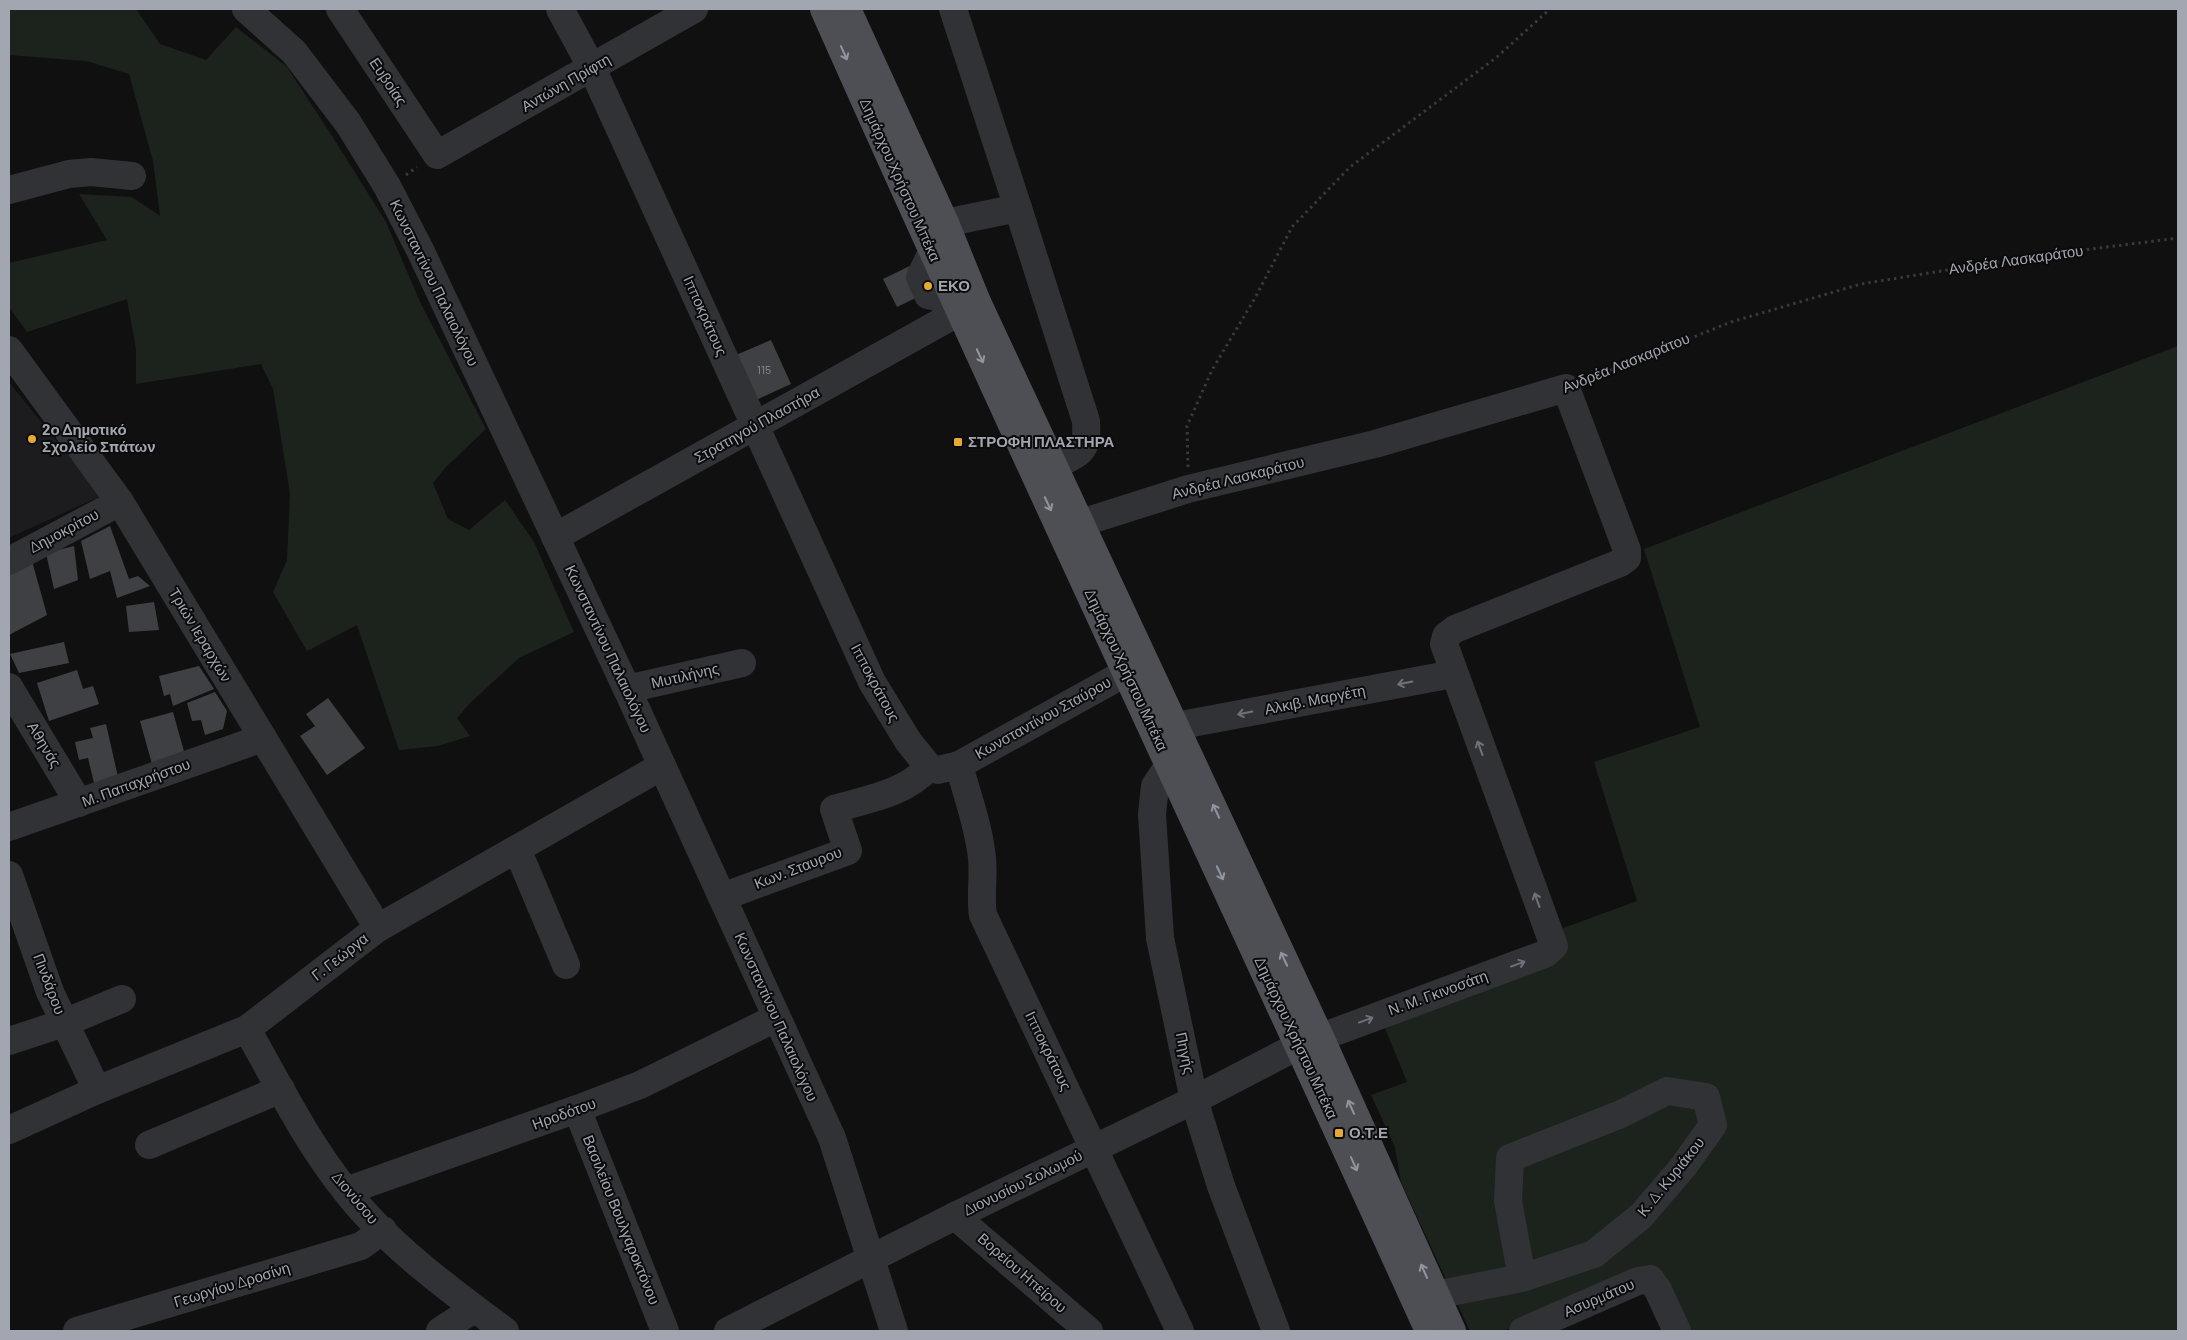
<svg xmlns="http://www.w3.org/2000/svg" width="2187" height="1340" viewBox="0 0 2187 1340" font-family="Barlow,sans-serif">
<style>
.built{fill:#1c1c1e}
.green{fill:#1c231d}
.building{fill:#3f4044}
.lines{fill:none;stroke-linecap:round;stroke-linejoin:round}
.path{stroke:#37393d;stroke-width:3;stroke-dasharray:2.5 4;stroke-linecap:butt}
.minor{stroke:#313236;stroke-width:28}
.major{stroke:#4d4f55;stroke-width:28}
.oneway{stroke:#91959f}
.oneway2{stroke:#6f727a}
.poi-dot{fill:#e6aa33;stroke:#0b0b0c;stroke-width:2}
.labels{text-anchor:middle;stroke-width:4;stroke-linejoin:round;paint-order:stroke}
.number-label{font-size:12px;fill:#898c96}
.street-label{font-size:15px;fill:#a2a6b1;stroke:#0b0b0c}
.poi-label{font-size:15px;font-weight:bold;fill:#a2a6b1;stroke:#0b0b0c;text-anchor:start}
</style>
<rect width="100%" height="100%" fill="#101011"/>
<!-- built -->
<polygon class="built" points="9,382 101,496 9,538"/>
<!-- green -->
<g class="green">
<polygon points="9,9 136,9 160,44 206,60 236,27 287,67 332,136 386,222 420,302 486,429 445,468 433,483 448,519 469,530 505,500 534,542 574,632 519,658 470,703 457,718 470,736 438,746 399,750 357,625 307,651 273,592 287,560 290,493 273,389 261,364 136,384 136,349 127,299 27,332 9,307 9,263 107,240 79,194 132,197 160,216 153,161 129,74 86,61 9,55"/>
<polygon points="2178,346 2178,1331 1684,1331 1654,1267 1503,1331 1470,1331 1401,1182 1395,1147 1371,1095 1407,1082 1382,1021 1566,953 1558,930 1637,901 1594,762 1700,727 1644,549"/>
</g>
<!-- building -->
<g class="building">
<polygon points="922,260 936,288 897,307 883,279"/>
<polygon points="771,340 791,384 756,400 736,355"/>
<polygon points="110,526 129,579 138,576 150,586 117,598 110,571 90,579 81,541"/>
<polygon points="74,546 78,580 54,589 46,553"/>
<polygon points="32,561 47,615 9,635 9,573"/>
<polygon points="154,602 159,630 129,632 126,606"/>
<polygon points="64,642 69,663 19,673 10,654"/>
<polygon points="199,666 214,689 173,706 170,694 164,696 159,676"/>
<polygon points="77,670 83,689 93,686 99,704 49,721 37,683"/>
<polygon points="215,692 227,711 223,729 205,735 201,720 192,721 187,703"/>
<polygon points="328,698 365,748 327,775 300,736 315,726 306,714"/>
<polygon points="173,712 185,755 152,764 140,721"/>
<polygon points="106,724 118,777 94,783 88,758 79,760 75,742 93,738 90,728"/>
</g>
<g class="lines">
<!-- path -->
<g class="path">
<polyline points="406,175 417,167"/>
<polyline points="1586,380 1731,322 1861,284 2028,257 2178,238"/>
<polyline points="1188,467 1187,426 1212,370 1255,298 1292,227 1350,167 1497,57 1550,9"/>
</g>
<!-- minor -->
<g class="minor">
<polyline points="246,9 294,52 348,123 387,186 421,252 627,689 832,1138 894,1331"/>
<polyline points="340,9 437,155 694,9"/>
<path d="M 560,9 L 592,68 L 872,682 L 908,741 L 929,767 L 938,770 L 959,765 C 967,795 979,827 982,858 C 984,877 980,896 983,915 L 1180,1331"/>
<polyline points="9,190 69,174 91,172 132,176"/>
<path d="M 1018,208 L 1086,421 C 1088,453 1081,452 1054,466"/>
<polyline points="945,223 1018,208 953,9"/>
<polyline points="932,252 920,277 928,295 955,302"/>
<polyline points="9,350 120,502 378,928"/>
<polyline points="555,537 977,302"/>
<polyline points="9,561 120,502"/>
<polyline points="9,687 79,803"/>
<polyline points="627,689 742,663"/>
<polyline points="1176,726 1453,674"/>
<polyline points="959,765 1127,672"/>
<polyline points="1172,770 1163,774 1155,786 1152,814 1160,938 1194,1100 1221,1186 1276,1331"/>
<polyline points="9,827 263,738"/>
<polyline points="517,849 566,965"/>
<polyline points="9,875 50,992 97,1090"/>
<path d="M 722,897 L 848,851 L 834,809 C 867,799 905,794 929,767"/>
<path d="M 247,1029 C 278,1084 306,1141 346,1191 C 387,1244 451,1291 505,1331"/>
<polyline points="9,1041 64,1023 122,999"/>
<polyline points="577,1109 665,1331"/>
<polyline points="9,1130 97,1090 247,1029 378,928 662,766"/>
<polyline points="149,1145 281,1089"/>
<polyline points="346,1191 577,1109 640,1085 776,1018"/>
<polyline points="955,1216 1089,1331"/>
<polyline points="1435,1295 1522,1278 1594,1254 1641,1216 1683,1167 1713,1125 1706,1097 1667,1091 1621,1114 1510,1158 1508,1201 1522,1278"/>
<polyline points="77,1331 361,1246 383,1230"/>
<polyline points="440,1331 474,1309"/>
<polyline points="728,1331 955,1216 1194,1100 1300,1045 1545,954 1554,946 1444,644 1446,636 1455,629 1620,563 1627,558 1627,550 1566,388 1375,444 1188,489 1081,523"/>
<polyline points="1523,1331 1638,1281 1650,1279 1658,1290 1677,1331"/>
</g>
<!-- major -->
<g class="major">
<path d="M 824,9 C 1021,452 1229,890 1429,1331"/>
<polyline points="847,9 945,223 977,302 1320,1037 1452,1331"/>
</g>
</g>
<!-- one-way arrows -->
<defs><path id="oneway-shaft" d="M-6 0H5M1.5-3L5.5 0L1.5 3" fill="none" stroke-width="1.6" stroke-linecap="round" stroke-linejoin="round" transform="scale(1.25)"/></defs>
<g class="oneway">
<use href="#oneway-shaft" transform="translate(844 53) rotate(66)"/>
<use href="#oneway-shaft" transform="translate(980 356) rotate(65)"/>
<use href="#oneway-shaft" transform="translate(1048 504) rotate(65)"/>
<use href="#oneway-shaft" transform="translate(1216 811) rotate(-115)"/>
<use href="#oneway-shaft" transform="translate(1220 873) rotate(65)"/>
<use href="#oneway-shaft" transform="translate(1284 959) rotate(-115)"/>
<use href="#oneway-shaft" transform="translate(1351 1107) rotate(-114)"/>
<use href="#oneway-shaft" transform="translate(1354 1164) rotate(66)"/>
<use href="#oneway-shaft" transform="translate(1424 1271) rotate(-114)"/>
</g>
<g class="oneway2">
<use href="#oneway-shaft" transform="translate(1405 683) rotate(169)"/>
<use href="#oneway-shaft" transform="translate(1245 713) rotate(169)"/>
<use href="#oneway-shaft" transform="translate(1480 748) rotate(-110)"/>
<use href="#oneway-shaft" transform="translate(1537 900) rotate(-110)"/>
<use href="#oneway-shaft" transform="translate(1518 964) rotate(-20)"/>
<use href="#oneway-shaft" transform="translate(1366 1020) rotate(-20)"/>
</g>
<!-- markers -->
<g class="poi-dot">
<circle cx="928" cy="286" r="5"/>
<circle cx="32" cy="439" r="5"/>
<rect x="953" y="437" width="10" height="10" rx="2.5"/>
<rect x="1334" y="1128" width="10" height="10" rx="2.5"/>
</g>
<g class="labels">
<!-- number labels -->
<g class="number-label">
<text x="764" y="374">115</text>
</g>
<!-- street labels -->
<g class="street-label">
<text transform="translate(388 82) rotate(56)" y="5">Ευβοίας</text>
<text transform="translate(566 83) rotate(-30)" y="5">Αντώνη Πρίφτη</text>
<text transform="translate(900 180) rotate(66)" y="5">Δημάρχου Χρήστου Μπέκα</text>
<text transform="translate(2016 260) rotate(-8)" y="5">Ανδρέα Λασκαράτου</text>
<text transform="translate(434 283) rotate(64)" y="5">Κωνσταντίνου Παλαιολόγου</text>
<text transform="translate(705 316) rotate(66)" y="5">Ιπποκράτους</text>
<text transform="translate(1626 363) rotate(-22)" y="5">Ανδρέα Λασκαράτου</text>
<text transform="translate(757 425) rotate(-29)" y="5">Στρατηγού Πλαστήρα</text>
<text transform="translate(1238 478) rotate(-14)" y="5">Ανδρέα Λασκαράτου</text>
<text transform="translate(64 531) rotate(-28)" y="5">Δημοκρίτου</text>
<text transform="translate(200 635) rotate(59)" y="5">Τριών Ιεραρχών</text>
<text transform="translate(608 649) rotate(65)" y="5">Κωνσταντίνου Παλαιολόγου</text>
<text transform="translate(1126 670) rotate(65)" y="5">Δημάρχου Χρήστου Μπέκα</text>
<text transform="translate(685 676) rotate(-13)" y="5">Μυτιλήνης</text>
<text transform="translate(875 683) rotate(62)" y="5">Ιπποκράτους</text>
<text transform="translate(1315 700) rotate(-11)" y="5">Αλκιβ. Μαργέτη</text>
<text transform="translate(1043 718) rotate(-29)" y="5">Κωνσταντίνου Σταύρου</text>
<text transform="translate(44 745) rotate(59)" y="5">Αθηνάς</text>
<text transform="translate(136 783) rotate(-20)" y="5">Μ. Παπαχρήστου</text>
<text transform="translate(798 868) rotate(-21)" y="5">Κων. Σταυρου</text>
<text transform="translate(340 957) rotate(-38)" y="5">Γ. Γεώργα</text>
<text transform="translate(49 984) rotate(69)" y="5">Πινδάρου</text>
<text transform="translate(1438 993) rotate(-20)" y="5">Ν. Μ. Γκινοσάτη</text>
<text transform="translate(776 1017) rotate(66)" y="5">Κωνσταντίνου Παλαιολόγου</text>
<text transform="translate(1296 1038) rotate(65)" y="5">Δημάρχου Χρήστου Μπέκα</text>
<text transform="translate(1048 1051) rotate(64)" y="5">Ιπποκράτους</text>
<text transform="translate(1185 1053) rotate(78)" y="5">Πηγής</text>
<text transform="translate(564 1114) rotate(-20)" y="5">Ηροδότου</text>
<text transform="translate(1671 1177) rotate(-51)" y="5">Κ. Δ. Κυριάκου</text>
<text transform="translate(1023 1183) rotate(-26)" y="5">Διονυσίου Σολωμού</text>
<text transform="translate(355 1198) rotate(50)" y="5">Διονύσου</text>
<text transform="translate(621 1220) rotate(68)" y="5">Βασιλείου Βουλγαροκτόνου</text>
<text transform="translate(1022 1273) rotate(41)" y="5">Βορείου Ηπείρου</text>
<text transform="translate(232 1285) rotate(-17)" y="5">Γεωργίου Δροσίνη</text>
<text transform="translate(1599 1298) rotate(-23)" y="5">Ασυρμάτου</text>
</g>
<!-- poi labels -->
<g class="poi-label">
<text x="938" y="291">ΕΚΟ</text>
<text x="42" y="435">2ο Δημοτικό<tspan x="42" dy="17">Σχολείο Σπάτων</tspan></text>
<text x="968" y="447">ΣΤΡΟΦΗ ΠΛΑΣΤΗΡΑ</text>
<text x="1349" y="1138">Ο.Τ.Ε</text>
</g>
</g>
<!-- border -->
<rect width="2187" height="1340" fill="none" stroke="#a2a6b1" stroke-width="20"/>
</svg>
